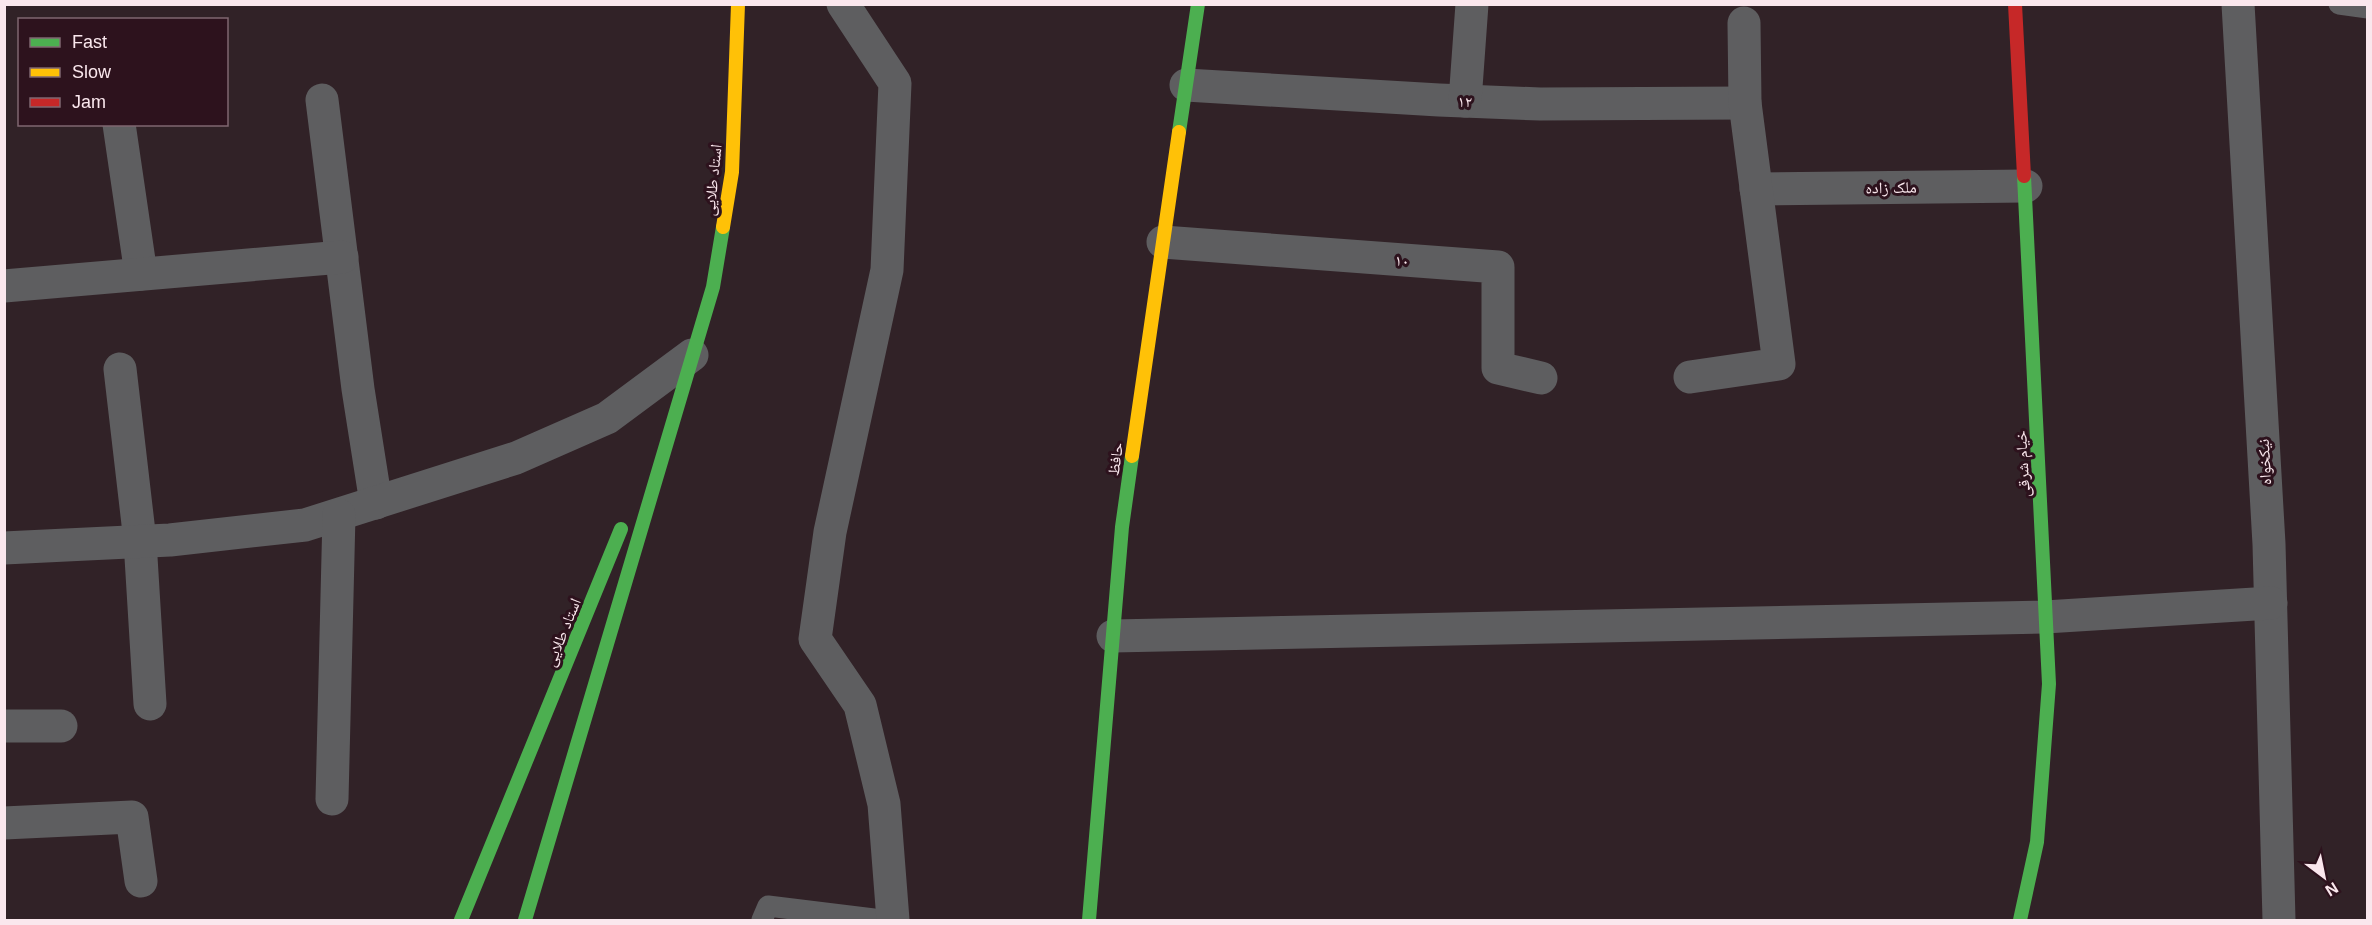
<svg xmlns="http://www.w3.org/2000/svg" width="2372" height="925" viewBox="0 0 2372 925" font-family="Arial,'Noto Naskh Arabic',sans-serif">
<style>
.lines{fill:none;stroke-linecap:round;stroke-linejoin:round}
.lane{stroke:#5e5e60;stroke-width:21}
.street{stroke:#5e5e60;stroke-width:33}
.fast{stroke:#4caf50;stroke-width:14}
.slow{stroke:#ffc107;stroke-width:14}
.jam{stroke:#c62828;stroke-width:14}
.labels{text-anchor:middle;stroke-width:6;stroke-linejoin:round;paint-order:stroke}
.street-label{font-size:16px;fill:#fae7ed;stroke:#2d121d}
</style>
<rect width="100%" height="100%" fill="#312227"/>
<g class="lines">
<!-- lane -->
<g class="lane">
<polyline points="2339,4 2368,8"/>
<polyline points="762,920 768,906 882,920"/>
</g>
<!-- street -->
<g class="street">
<polyline points="843,4 895,83 887,270 830,532 815,639 860,705 884,804 893,920"/>
<polyline points="2238,4 2269,544 2279,920"/>
<polyline points="1186,85 1439,100 1540,104 1745,103"/>
<polyline points="322,100 358,389 376,503"/>
<polyline points="1465,101 1472,4"/>
<polyline points="119,124 141,274"/>
<polyline points="1756,189 2026,186"/>
<polyline points="1163,242 1498,267 1498,368 1541,378"/>
<polyline points="4,286 342,257"/>
<polyline points="120,369 140,541 150,704"/>
<polyline points="1690,377 1779,364 1745,103 1744,23"/>
<polyline points="4,548 170,540 305,525 516,458 607,418 692,355"/>
<polyline points="1113,636 2045,617 2271,603"/>
<polyline points="4,726 61,726"/>
<polyline points="332,799 339,515"/>
<polyline points="4,823 132,817 141,881"/>
</g>
<!-- fast -->
<g class="fast">
<polyline points="1179,132 1198,4"/>
<polyline points="461,920 621,529"/>
<polyline points="525,920 713,287 723,227"/>
<polyline points="1089,920 1122,527 1132,456"/>
<polyline points="2020,920 2037,842 2049,684 2024,176"/>
</g>
<!-- slow -->
<g class="slow">
<polyline points="723,227 732,172 738,4"/>
<polyline points="1132,456 1179,132"/>
</g>
<!-- jam -->
<polyline class="jam" points="2015,4 2024,176"/>
</g>
<g class="labels">
<!-- street labels -->
<g class="street-label">
<text transform="translate(1465 101) rotate(2)" y="6">۱۲</text>
<text transform="translate(712 180) rotate(-84)" y="6">استاد طلایی</text>
<text transform="translate(1891 187) rotate(-1)" y="6">ملک زاده</text>
<text transform="translate(1402 260) rotate(4)" y="6">۱۰</text>
<text transform="translate(1115 459) rotate(-82)" y="6">حافظ</text>
<text transform="translate(2264 462) rotate(-93)" y="6">نیکخواه</text>
<text transform="translate(2022 464) rotate(-93)" y="6">خیام شرقی</text>
<text transform="translate(562 632) rotate(-68)" y="6">استاد طلایی</text>
</g>
</g>
<!-- border -->
<rect width="2372" height="925" fill="none" stroke="#fae7ed" stroke-width="12"/>
<!-- legend -->
<rect x="18" y="18" width="210" height="108" fill="#2d121d" stroke="#7f6770" stroke-width="1.5"/>
<rect x="30" y="38" width="30" height="9" fill="#4caf50" stroke="#7f6770" stroke-width="1.5"/>
<text x="72" y="48" font-size="18" fill="#fae7ed">Fast</text>
<rect x="30" y="68" width="30" height="9" fill="#ffc107" stroke="#7f6770" stroke-width="1.5"/>
<text x="72" y="78" font-size="18" fill="#fae7ed">Slow</text>
<rect x="30" y="98" width="30" height="9" fill="#c62828" stroke="#7f6770" stroke-width="1.5"/>
<text x="72" y="108" font-size="18" fill="#fae7ed">Jam</text>
<!-- north arrow -->
<g transform="translate(2324 877) rotate(148)" stroke="#2d121d" stroke-width="4.5" paint-order="stroke">
<path d="M0-4.5L10 22L0 15L-10 22Z" fill="#fae7ed"/>
<text y="-9" font-size="16" font-weight="bold" text-anchor="middle" fill="#fae7ed">N</text>
</g>
</svg>
